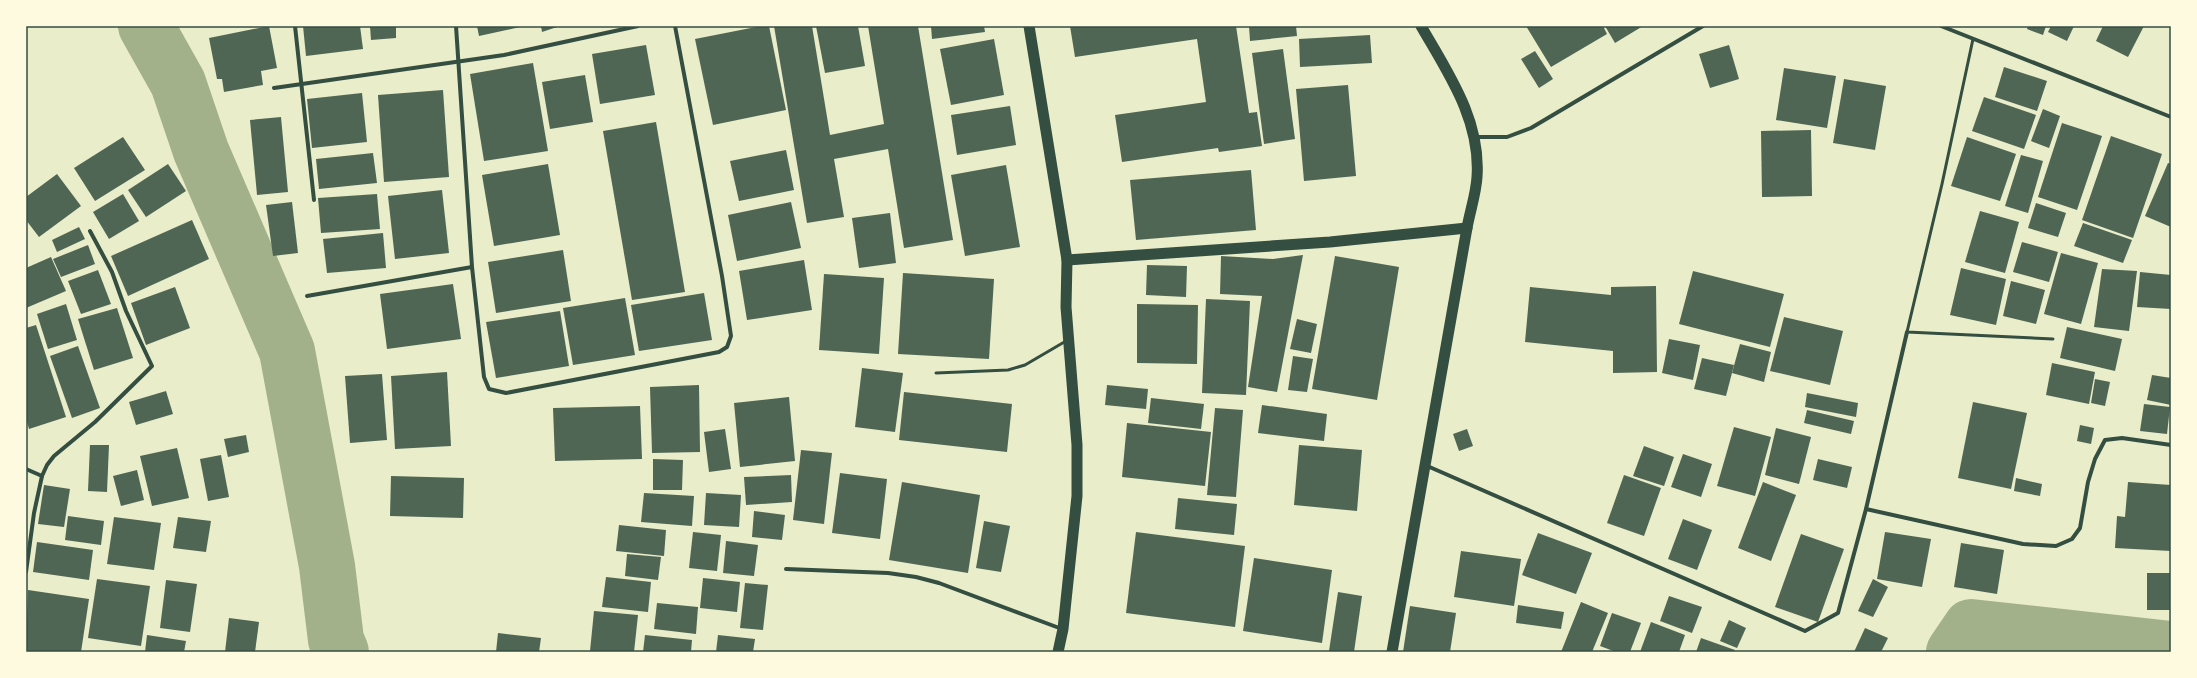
<svg xmlns="http://www.w3.org/2000/svg" width="2197" height="678" viewBox="0 0 2197 678" font-family="'Work Sans',sans-serif">
<style>
.lines{fill:none;stroke-linecap:round;stroke-linejoin:round}
.river{stroke:#a3b18a;stroke-width:56}
.building{fill:#4f6655}
.service{stroke:#344e41;stroke-width:3}
.minor{stroke:#344e41;stroke-width:4}
.trunk{stroke:#344e41;stroke-width:11}
.neatline{fill:none;stroke:#344e41;stroke-width:1.5}
</style>
<rect width="100%" height="100%" fill="#e9edc9"/>
<g class="lines">
<!-- river -->
<g class="river">
<polyline points="146,26 178,83 201,151 287,351 327,566 336,640 341,652"/>
<polyline points="1954,652 1971,627 2171,649"/>
</g>
</g>
<!-- building -->
<g class="building">
<polygon points="269,26 277,68 261,71 263,85 224,92 222,79 217,79 209,38"/>
<polygon points="303,26 360,26 363,49 306,56"/>
<polygon points="370,26 396,26 396,38 371,40"/>
<polygon points="477,26 520,26 520,27 479,36"/>
<polygon points="541,26 560,26 542,32"/>
<polygon points="761,26 769,26 786,110 713,125 695,39"/>
<polygon points="774,26 812,26 830,135 884,124 868,26 918,26 953,240 904,248 888,149 834,159 844,217 807,223"/>
<polygon points="816,26 858,26 865,66 825,73"/>
<polygon points="931,26 984,26 985,32 932,39"/>
<polygon points="1070,26 1236,26 1249,113 1257,112 1262,146 1219,152 1218,148 1122,162 1115,115 1206,102 1197,39 1075,57"/>
<polygon points="1249,26 1296,26 1297,36 1250,41"/>
<polygon points="1526,26 1603,26 1607,34 1551,67"/>
<polygon points="1605,26 1643,26 1615,43"/>
<polygon points="2028,26 2046,26 2043,35 2027,29"/>
<polygon points="2051,26 2074,26 2067,41 2048,32"/>
<polygon points="2103,26 2144,26 2128,57 2096,41"/>
<polygon points="1370,35 1372,63 1300,67 1299,39"/>
<polygon points="994,39 1004,95 951,105 940,49"/>
<polygon points="646,45 655,95 600,104 592,54"/>
<polygon points="1729,45 1739,79 1710,88 1699,54"/>
<polygon points="1283,49 1295,139 1264,144 1252,53"/>
<polygon points="1535,51 1553,79 1539,88 1521,59"/>
<polygon points="533,63 548,151 484,161 470,74"/>
<polygon points="2004,67 2047,81 2037,111 1995,97"/>
<polygon points="1784,68 1836,76 1827,128 1776,120"/>
<polygon points="585,75 593,122 550,129 542,82"/>
<polygon points="1844,79 1886,86 1875,150 1833,143"/>
<polygon points="1348,85 1356,176 1304,181 1296,89"/>
<polygon points="443,90 449,177 384,182 378,95"/>
<polygon points="362,93 367,142 312,148 307,99"/>
<polygon points="1984,97 2036,115 2024,149 1972,131"/>
<polygon points="1010,106 1016,145 957,155 951,115"/>
<polygon points="2043,109 2060,116 2049,148 2031,141"/>
<polygon points="281,117 288,192 257,195 250,120"/>
<polygon points="656,122 685,292 632,300 603,131"/>
<polygon points="2062,123 2102,136 2077,210 2038,197"/>
<polygon points="1811,130 1812,196 1762,197 1761,131"/>
<polygon points="2111,136 2162,154 2133,238 2082,220"/>
<polygon points="123,137 145,170 95,201 74,168"/>
<polygon points="1967,137 2016,154 2000,201 1951,186"/>
<polygon points="786,150 794,190 739,201 730,161"/>
<polygon points="373,153 377,183 319,189 316,159"/>
<polygon points="2021,155 2043,161 2028,213 2005,206"/>
<polygon points="2168,163 2171,164 2171,227 2145,216"/>
<polygon points="168,164 186,191 146,217 128,190"/>
<polygon points="548,164 560,235 494,246 482,175"/>
<polygon points="1006,165 1020,247 965,256 951,175"/>
<polygon points="1251,170 1256,230 1136,240 1130,180"/>
<polygon points="57,174 81,206 39,237 26,220 26,197"/>
<polygon points="442,190 449,253 395,259 388,196"/>
<polygon points="123,194 139,221 109,239 93,212"/>
<polygon points="377,194 380,229 321,233 318,198"/>
<polygon points="292,202 298,253 273,256 266,205"/>
<polygon points="791,202 801,248 737,261 728,215"/>
<polygon points="2036,203 2066,213 2058,237 2028,228"/>
<polygon points="1980,211 2019,222 2005,273 1965,262"/>
<polygon points="890,213 896,263 859,268 852,218"/>
<polygon points="192,220 209,259 128,296 111,256"/>
<polygon points="2083,223 2132,240 2123,263 2074,246"/>
<polygon points="79,227 85,239 57,252 52,240"/>
<polygon points="383,233 386,268 327,273 323,239"/>
<polygon points="2022,242 2058,252 2049,282 2013,272"/>
<polygon points="88,245 95,264 61,277 53,259"/>
<polygon points="563,250 571,301 496,313 488,262"/>
<polygon points="2061,253 2098,263 2081,324 2044,314"/>
<polygon points="1303,255 1277,392 1248,387 1262,296 1220,294 1221,256 1273,259"/>
<polygon points="1335,256 1399,267 1377,400 1312,389"/>
<polygon points="51,257 66,291 26,308 26,268"/>
<polygon points="804,260 812,310 747,320 739,271"/>
<polygon points="1147,265 1187,266 1186,297 1146,295"/>
<polygon points="1961,268 2006,279 1996,325 1950,315"/>
<polygon points="2102,269 2137,271 2129,331 2094,327"/>
<polygon points="98,270 111,304 81,314 68,281"/>
<polygon points="1693,271 1784,294 1770,347 1679,324"/>
<polygon points="2140,272 2171,275 2171,309 2137,307"/>
<polygon points="903,273 994,279 989,359 898,354"/>
<polygon points="824,274 884,278 879,354 819,350"/>
<polygon points="2011,281 2045,290 2036,324 2003,316"/>
<polygon points="453,284 461,339 387,349 380,294"/>
<polygon points="1656,286 1657,372 1613,373 1613,351 1525,342 1530,287 1611,295 1611,287"/>
<polygon points="175,287 190,328 146,345 131,303"/>
<polygon points="704,293 712,340 639,351 631,305"/>
<polygon points="625,298 635,355 573,365 563,308"/>
<polygon points="1206,299 1250,301 1246,395 1202,393"/>
<polygon points="66,304 77,340 48,349 37,314"/>
<polygon points="1137,304 1198,305 1197,364 1137,363"/>
<polygon points="117,308 133,358 94,370 78,319"/>
<polygon points="560,311 569,366 496,378 486,322"/>
<polygon points="1784,317 1843,331 1830,385 1770,371"/>
<polygon points="1297,319 1317,324 1311,353 1290,349"/>
<polygon points="36,325 66,417 29,429 26,418 26,328"/>
<polygon points="2067,327 2122,339 2115,371 2060,358"/>
<polygon points="1669,339 1700,345 1693,380 1662,373"/>
<polygon points="1740,344 1771,352 1764,382 1732,373"/>
<polygon points="78,346 100,408 72,418 50,356"/>
<polygon points="1293,356 1313,359 1307,392 1288,390"/>
<polygon points="1702,358 1734,365 1726,396 1694,389"/>
<polygon points="2052,363 2095,372 2089,404 2046,395"/>
<polygon points="862,368 903,373 895,432 855,427"/>
<polygon points="447,372 451,446 395,449 391,376"/>
<polygon points="382,374 387,440 350,443 345,376"/>
<polygon points="2152,375 2171,378 2171,405 2147,400"/>
<polygon points="2095,379 2110,382 2105,406 2091,403"/>
<polygon points="699,385 700,452 652,453 650,387"/>
<polygon points="1107,385 1148,389 1146,409 1105,405"/>
<polygon points="166,391 173,414 136,425 129,402"/>
<polygon points="904,392 1012,404 1007,452 899,440"/>
<polygon points="1807,393 1858,403 1856,417 1805,407"/>
<polygon points="789,397 795,461 740,467 734,403"/>
<polygon points="1151,398 1204,404 1201,429 1148,423"/>
<polygon points="1973,402 2027,413 2011,489 1958,478"/>
<polygon points="2144,404 2170,407 2167,434 2140,431"/>
<polygon points="1262,405 1327,414 1324,441 1258,433"/>
<polygon points="640,406 642,459 555,461 553,408"/>
<polygon points="1215,408 1243,410 1236,497 1207,495"/>
<polygon points="1807,410 1854,421 1851,434 1804,423"/>
<polygon points="1127,423 1211,432 1205,486 1122,477"/>
<polygon points="2080,425 2094,428 2091,444 2077,441"/>
<polygon points="1734,427 1771,437 1755,496 1717,486"/>
<polygon points="1776,428 1811,437 1799,484 1765,475"/>
<polygon points="725,429 731,469 709,472 704,432"/>
<polygon points="1467,429 1473,446 1459,451 1453,434"/>
<polygon points="246,435 249,452 228,457 224,439"/>
<polygon points="90,445 109,445 107,492 88,491"/>
<polygon points="1299,445 1362,450 1357,511 1294,505"/>
<polygon points="1644,446 1674,457 1664,486 1633,476"/>
<polygon points="177,448 189,498 152,506 140,456"/>
<polygon points="801,450 832,453 824,524 793,520"/>
<polygon points="1683,454 1712,464 1701,497 1671,487"/>
<polygon points="221,455 229,497 208,501 200,459"/>
<polygon points="653,459 683,460 682,490 653,490"/>
<polygon points="1818,459 1852,467 1847,488 1813,480"/>
<polygon points="137,470 144,500 121,506 113,476"/>
<polygon points="840,473 887,479 880,539 832,533"/>
<polygon points="791,475 792,502 746,505 744,477"/>
<polygon points="1624,475 1661,488 1644,536 1607,523"/>
<polygon points="391,476 464,478 463,518 390,516"/>
<polygon points="2016,478 2042,484 2040,496 2014,491"/>
<polygon points="902,482 980,495 968,573 889,560"/>
<polygon points="1763,482 1796,495 1771,561 1738,548"/>
<polygon points="2128,482 2171,485 2171,551 2115,548 2117,516 2125,517"/>
<polygon points="44,485 70,489 64,527 38,524"/>
<polygon points="644,493 694,496 692,526 641,522"/>
<polygon points="706,493 741,495 739,527 704,525"/>
<polygon points="1178,498 1237,504 1234,535 1175,529"/>
<polygon points="754,511 785,515 782,540 752,537"/>
<polygon points="68,516 104,521 101,545 65,540"/>
<polygon points="114,517 161,523 154,570 107,564"/>
<polygon points="178,517 211,521 206,552 173,548"/>
<polygon points="1683,519 1712,530 1697,570 1668,559"/>
<polygon points="984,521 1010,526 1001,572 976,568"/>
<polygon points="619,525 666,530 664,556 616,551"/>
<polygon points="693,532 721,535 717,571 689,568"/>
<polygon points="1136,532 1245,546 1235,627 1126,613"/>
<polygon points="1885,532 1931,539 1922,587 1877,579"/>
<polygon points="1538,533 1592,553 1576,594 1522,575"/>
<polygon points="1801,534 1844,549 1818,622 1775,607"/>
<polygon points="726,541 758,545 754,576 723,573"/>
<polygon points="37,542 93,550 89,580 33,572"/>
<polygon points="1961,543 2004,550 1997,594 1954,587"/>
<polygon points="1461,551 1521,559 1514,606 1454,597"/>
<polygon points="627,554 661,557 658,580 625,576"/>
<polygon points="1254,558 1332,570 1322,643 1243,631"/>
<rect x="2147" y="573" width="24" height="37"/>
<polygon points="606,577 651,582 648,612 602,607"/>
<polygon points="703,578 740,582 737,612 700,608"/>
<polygon points="97,579 150,586 141,646 88,638"/>
<polygon points="1873,579 1888,587 1873,617 1858,611"/>
<polygon points="166,580 197,584 190,632 160,628"/>
<polygon points="745,583 768,585 763,630 740,628"/>
<polygon points="28,590 89,599 81,652 26,652"/>
<polygon points="1338,592 1362,596 1354,652 1329,651"/>
<polygon points="1669,596 1702,607 1692,633 1660,621"/>
<polygon points="1581,602 1608,613 1592,652 1561,652"/>
<polygon points="657,603 698,607 696,634 654,629"/>
<polygon points="1518,605 1564,612 1561,629 1516,623"/>
<polygon points="1410,606 1456,613 1450,652 1403,652"/>
<polygon points="594,611 638,615 634,652 590,651"/>
<polygon points="1612,613 1641,623 1630,652 1616,652 1600,646"/>
<polygon points="229,618 259,622 255,652 225,652"/>
<polygon points="1729,620 1746,628 1737,648 1720,641"/>
<polygon points="1651,622 1685,635 1679,652 1640,652"/>
<polygon points="1865,628 1888,638 1881,652 1854,652"/>
<polygon points="498,633 541,638 539,652 496,652"/>
<polygon points="147,635 186,641 184,652 145,652"/>
<polygon points="645,635 692,640 691,652 643,652"/>
<polygon points="718,635 755,639 753,652 716,652"/>
<polygon points="1701,638 1735,650 1734,652 1696,652"/>
</g>
<g class="lines">
<!-- service -->
<g class="service">
<polyline points="1973,39 1942,184 1907,332 2053,339"/>
<polyline points="936,373 1008,370 1025,365 1066,341"/>
</g>
<!-- minor -->
<g class="minor">
<polyline points="295,26 314,200"/>
<polyline points="456,26 472,267 484,377 489,389 506,393 719,352 727,347 731,336 722,276 675,26"/>
<polyline points="1941,26 2171,117"/>
<polyline points="274,88 504,55 638,26"/>
<polyline points="1476,137 1507,137 1531,128 1703,26"/>
<polyline points="307,296 472,267"/>
<polyline points="1425,465 1805,631 1838,613 1866,509 1907,332"/>
<polyline points="26,469 42,476"/>
<polyline points="1866,509 2023,544 2056,546 2072,539 2080,528 2088,482 2095,459 2105,440 2122,438 2171,445"/>
<polyline points="786,569 888,573 916,577 939,583 1062,629"/>
<polyline points="26,572 34,513 42,476 47,465 54,456 95,422 152,366 126,311 112,272 90,231"/>
</g>
<!-- trunk -->
<g class="trunk">
<polyline points="1029,26 1067,260 1066,307 1077,445 1077,496 1063,629 1058,652"/>
<polyline points="1067,260 1330,242 1467,228"/>
<path d="M 1392,652 L 1467,228 C 1470,211 1476,194 1477,177 C 1481,120 1448,73 1421,26"/>
</g>
</g>
<!-- border -->
<rect width="2197" height="678" fill="none" stroke="#fefae0" stroke-width="54"/>
<rect x="27" y="27" width="2143" height="624" class="neatline"/>
</svg>
